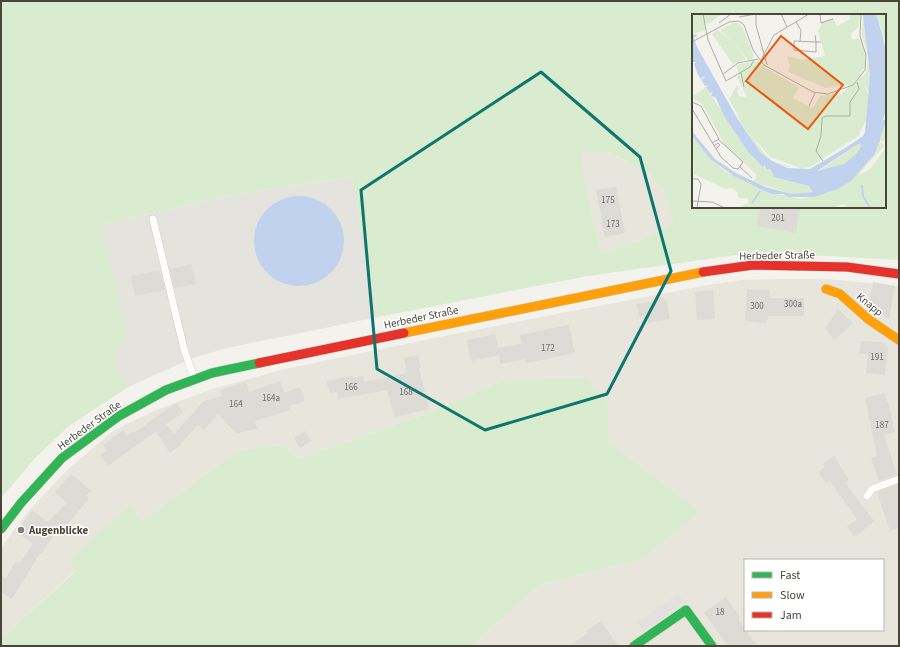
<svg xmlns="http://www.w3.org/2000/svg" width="900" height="647" viewBox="0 0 900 647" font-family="'Source Sans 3',sans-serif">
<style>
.residential{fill:#e7e5dc;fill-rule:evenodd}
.industrial{fill:#e5e3dd}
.green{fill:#daeccf;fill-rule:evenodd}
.parking{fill:#e2e1dd}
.water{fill:#c1d2ee}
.building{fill:#dcdbd6}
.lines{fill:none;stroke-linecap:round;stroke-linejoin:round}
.lane-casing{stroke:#d1d0cb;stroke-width:8}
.fast-casing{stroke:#d2d0c4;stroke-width:10}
.slow-casing{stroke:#d2d0c4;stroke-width:10}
.jam-casing{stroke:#d2d0c4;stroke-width:10}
.lane{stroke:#fdfdfc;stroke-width:7}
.fast{stroke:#30b455;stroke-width:9}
.slow{stroke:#ff9f0a;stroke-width:9}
.jam{stroke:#e5322d;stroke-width:9}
.marked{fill:none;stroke:#0f766e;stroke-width:3;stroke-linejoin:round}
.poi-dot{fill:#848278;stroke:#fff;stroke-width:1.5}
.labels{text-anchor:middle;stroke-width:3;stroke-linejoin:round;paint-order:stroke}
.number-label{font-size:9px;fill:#6e6c61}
.street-label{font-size:11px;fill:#494639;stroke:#fff}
.poi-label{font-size:11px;font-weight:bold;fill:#494639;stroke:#fff;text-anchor:start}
.inset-river{fill:none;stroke:#c1d2ee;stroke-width:2}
.inset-road{fill:none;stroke:#afada5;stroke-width:1}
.view{fill:#e8590c;fill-opacity:0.15;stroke:#e8590c;stroke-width:2}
.inset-edge{fill:none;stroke:#494639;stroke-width:2}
</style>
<rect width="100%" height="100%" fill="#f3f2ed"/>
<!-- residential -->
<g class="residential">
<polygon points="579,152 607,152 648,172 666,194 673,223 639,240 601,254 585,184"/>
<path d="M 777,279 L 828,279 L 899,286 L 899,646 L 471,646 L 540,585 L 641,560 L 701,512 L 608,441 L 608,404 L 501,381 L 429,413 L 299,458 L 281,445 L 239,450 L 142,521 L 130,505 L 69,561 L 76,570 L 1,638 L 1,548 L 26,514 L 67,470 L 113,431 L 156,410 L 212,389 L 285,369 L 449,335 L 708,285 L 742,280 ZM 745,560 L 883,560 L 883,630 L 745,630 Z"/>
</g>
<!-- industrial -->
<polygon class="industrial" points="352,177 378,317 227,348 193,358 130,386 70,425 1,488 101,225 161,211 233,195"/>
<!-- green -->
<g class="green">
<path d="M 1,1 L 899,1 L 899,260 L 757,252 L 588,276 L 378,317 L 352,177 L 233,195 L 161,211 L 101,225 L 127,336 L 113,360 L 129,386 L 70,425 L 37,456 L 1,498 ZM 693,15 L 885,15 L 885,207 L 693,207 ZM 580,152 L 608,152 L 648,172 L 666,194 L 673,223 L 639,240 L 601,254 L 585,184 Z"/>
<polygon points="587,377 608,404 608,441 701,512 641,560 540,585 471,646 1,646 1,638 76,571 69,561 130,504 142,521 239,450 281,445 299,458 429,413 501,381"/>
</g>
<!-- parking -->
<polygon class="parking" points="678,594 684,603 643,631 637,622"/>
<!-- water -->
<circle class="water" cx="299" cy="241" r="45"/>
<!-- building -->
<g class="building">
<polygon points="616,187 625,233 605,237 596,190"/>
<polygon points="760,207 786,207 800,209 796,233 757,226"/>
<polygon points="191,264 196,284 175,288 170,269"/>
<polygon points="155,271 156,272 160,271 165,290 135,296 131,276"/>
<polygon points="873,282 895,286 889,319 869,305"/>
<polygon points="747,289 770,290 769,298 804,298 804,316 768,316 767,323 745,321"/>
<polygon points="713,290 715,319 697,320 695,292"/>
<polygon points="662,297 667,302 670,319 648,323 647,315 639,317 637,304 655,301 656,298"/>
<polygon points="838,309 853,323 835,340 825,329"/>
<polygon points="569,325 575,353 526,363 525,359 500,364 499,355 471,361 467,340 495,334 498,348 522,343 520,335"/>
<polygon points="861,341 882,342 888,347 885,375 866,373 868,354 859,354"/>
<polygon points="418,355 421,368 419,368 429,409 395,417 387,390 338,399 337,392 330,393 326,381 352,376 353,378 363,376 364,382 407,373 404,358"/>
<polygon points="280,381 284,393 300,387 305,401 289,406 290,410 255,421 257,429 238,433 235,432 218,414 204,430 198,425 180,444 181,445 170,453 156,431 108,466 100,455 107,450 103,445 123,430 127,436 133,431 134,433 176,403 183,412 166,424 174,434 204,401 222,396 220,390 246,382 249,392"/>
<polygon points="885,393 887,402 888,402 895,432 884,435 897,474 879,481 871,458 877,456 865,398"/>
<polygon points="305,431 311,441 300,448 294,438"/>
<polygon points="834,456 849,480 845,483 874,521 855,537 847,527 857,519 830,481 826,483 818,472 825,467 823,464"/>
<polygon points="71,474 92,491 85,496 89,499 66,526 63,523 41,554 40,553 12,599 1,592 1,575 6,578 16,561 20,563 33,544 17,532 32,510 48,522 67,503 55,492"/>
<polygon points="899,484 899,528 890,531 877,492"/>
<polygon points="726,597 740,617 738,619 745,630 758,646 728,646 704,613"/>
<polygon points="601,621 618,646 569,646 588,633 586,631"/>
</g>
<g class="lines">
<defs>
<g id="lane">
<polyline points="153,219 184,349 194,378"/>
<polyline points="867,496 872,489 899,479"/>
</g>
<g id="fast">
<polyline points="1,529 21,503 62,458 119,416 166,390 212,373 259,363"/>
<polyline points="634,646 686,610 712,646"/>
</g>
<g id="slow">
<polyline points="826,289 840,294 868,319 899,340"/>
<polyline points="404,333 703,272"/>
</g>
<g id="jam">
<polyline points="703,272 753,265 847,267 899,274"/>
<polyline points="259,363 404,333"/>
</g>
</defs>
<!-- lane casing -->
<use href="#lane" class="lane-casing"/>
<!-- fast casing -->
<use href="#fast" class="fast-casing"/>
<!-- slow casing -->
<use href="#slow" class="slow-casing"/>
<!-- jam casing -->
<use href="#jam" class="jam-casing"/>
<!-- lane -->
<use href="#lane" class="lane"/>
<!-- fast -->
<use href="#fast" class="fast"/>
<!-- slow -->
<use href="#slow" class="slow"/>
<!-- jam -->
<use href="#jam" class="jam"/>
</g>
<!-- marked area -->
<path class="marked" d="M 541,72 L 640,157 L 671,271 L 607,394 L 485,430 L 377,369 L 361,190 Z"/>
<!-- markers -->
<circle class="poi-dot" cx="21" cy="530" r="4"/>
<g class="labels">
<!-- number labels -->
<g class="number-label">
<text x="608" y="203">175</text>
<text x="778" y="221">201</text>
<text x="613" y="227">173</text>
<text x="793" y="307">300a</text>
<text x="757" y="309">300</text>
<text x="548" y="351">172</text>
<text x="877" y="360">191</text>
<text x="351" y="390">166</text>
<text x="406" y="395">168</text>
<text x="271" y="401">164a</text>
<text x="236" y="407">164</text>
<text x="882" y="428">187</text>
<text x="720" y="615">18</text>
</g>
<!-- street labels -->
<g class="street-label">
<text transform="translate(777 255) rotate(-1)" y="4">Herbeder Straße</text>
<text transform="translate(870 304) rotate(39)" y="4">Knapp</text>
<text transform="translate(421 317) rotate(-12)" y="4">Herbeder Straße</text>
<text transform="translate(89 425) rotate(-36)" y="4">Herbeder Straße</text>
</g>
<!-- poi labels -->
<g class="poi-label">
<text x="29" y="534">Augenblicke</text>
</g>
</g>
<!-- overview -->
<g transform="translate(692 14)">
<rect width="194" height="194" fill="#f3f2ed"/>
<path d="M 0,0 L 27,0 L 28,1 L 18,9 L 13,9 L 13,17 L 0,20 ZM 157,0 L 168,0 L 167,12 L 159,20 L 160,25 L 168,25 L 173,39 L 174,52 L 161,70 L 134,74 L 96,58 L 98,52 L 95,42 L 110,46 L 133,42 L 126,17 L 131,7 L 141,4 L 145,12 L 158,5 ZM 171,0 L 178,47 L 178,79 L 172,71 L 177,82 L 174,106 L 166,122 L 118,153 L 108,154 L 78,143 L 52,113 L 37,85 L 45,71 L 48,73 L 45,77 L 47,82 L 53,83 L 54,81 L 45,63 L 47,60 L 44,51 L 65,47 L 78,57 L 107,73 L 101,84 L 121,94 L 128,82 L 150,79 L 174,59 L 177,44 L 170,21 ZM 184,0 L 194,0 L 194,33 L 193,26 ZM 40,9 L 46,9 L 51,14 L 62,42 L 60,45 L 56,46 L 43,30 L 28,16 ZM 26,16 L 42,29 L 54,45 L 41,50 L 20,20 ZM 14,73 L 61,144 L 74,155 L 78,155 L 82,163 L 117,172 L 121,178 L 100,180 L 61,168 L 65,161 L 33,131 L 10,90 L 0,83 ZM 42,98 L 72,139 L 84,149 L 100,153 L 89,152 L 68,138 ZM 194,103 L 194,124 L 192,127 L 187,126 L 187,123 ZM 0,122 L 18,145 L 34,158 L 74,177 L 108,185 L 138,178 L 158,167 L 183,141 L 186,129 L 189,128 L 192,132 L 165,162 L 178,155 L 194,134 L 194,194 L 155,194 L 152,190 L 140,194 L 50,194 L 52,190 L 56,190 L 56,184 L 49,185 L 46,183 L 46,179 L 40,174 L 33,175 L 2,160 ZM 166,130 L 170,131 L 164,140 L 152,150 L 125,158 Z" fill="#daeccf"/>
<path d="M 171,0 L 184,0 L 191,23 L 194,40 L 194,96 L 191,106 L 194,106 L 183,140 L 159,167 L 146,175 L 122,183 L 96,183 L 91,180 L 79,180 L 42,162 L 18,145 L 0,122 L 0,117 L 23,145 L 44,159 L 73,173 L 100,180 L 121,178 L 117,172 L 82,163 L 78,155 L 74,155 L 73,151 L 71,153 L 57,139 L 32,102 L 24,84 L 19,81 L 21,78 L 18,79 L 14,73 L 17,71 L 13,72 L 11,69 L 9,65 L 14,63 L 7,63 L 5,59 L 2,50 L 4,48 L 0,48 L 0,20 L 6,21 L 2,24 L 5,33 L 45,104 L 68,138 L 80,147 L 95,154 L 118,155 L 170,124 L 173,118 L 178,61 ZM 166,130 L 170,131 L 164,140 L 152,150 L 125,157 Z" fill="#c1d2ee" fill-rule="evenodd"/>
<path class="inset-river" d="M 0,31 L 10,51 L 9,63 L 14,59 L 17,61 L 40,103 L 72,146 L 90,156 L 117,157 L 127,153 L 170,124 L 177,129 L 187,127 L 183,113 L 188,76 L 187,53 L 179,0M 170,124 L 186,127M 170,171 L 171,182 L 178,194M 60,189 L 68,177"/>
<path class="inset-road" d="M 11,0 L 16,26 L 34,67 L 58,53 L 62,46M 64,0 L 64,11 L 75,51M 89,0 L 95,13M 128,0 L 129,9 L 141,5M 47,3 L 64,0M 104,8 L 109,16 L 108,27M 27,9 L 39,0M 123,21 L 124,28 L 129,28M 102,27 L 124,28 L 124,38 L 102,36 ZM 0,28 L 37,8 L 47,7 L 52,11 L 61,36 L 72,51 L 121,78 L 136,80 L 161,71 L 173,56 L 174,41 L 168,22 L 169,0M 69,46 L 82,21 L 117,0M 49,59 L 52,73M 31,60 L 46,49 L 66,45M 0,88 L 9,92 L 27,125 L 20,129M 117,92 L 123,79M 0,95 L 29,143 L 41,154 L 46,155 L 51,148 L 26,125M 22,132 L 26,129 L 28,131 L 24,135M 131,147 L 124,137 L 129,122 L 130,104 L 134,102 L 158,102 L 158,88 L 167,75 L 165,68M 48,153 L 60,164M 0,165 L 6,165 L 9,170 L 5,194M 0,187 L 20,188 L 33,194"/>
<path class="view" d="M 89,22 L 151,71 L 116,115 L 54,67 Z"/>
<rect width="194" height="194" class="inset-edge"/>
</g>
<!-- border -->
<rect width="900" height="647" fill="none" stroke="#494639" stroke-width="4"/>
<!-- legend -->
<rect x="744" y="559" width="140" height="72" fill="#ffffff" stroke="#b6b5b0"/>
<rect x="752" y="572" width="20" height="6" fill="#30b455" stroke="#b6b5b0"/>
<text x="780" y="579" font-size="12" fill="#494639">Fast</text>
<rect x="752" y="592" width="20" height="6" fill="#ff9f0a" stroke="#b6b5b0"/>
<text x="780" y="599" font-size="12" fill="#494639">Slow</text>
<rect x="752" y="612" width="20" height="6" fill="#e5322d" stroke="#b6b5b0"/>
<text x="780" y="619" font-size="12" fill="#494639">Jam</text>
</svg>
